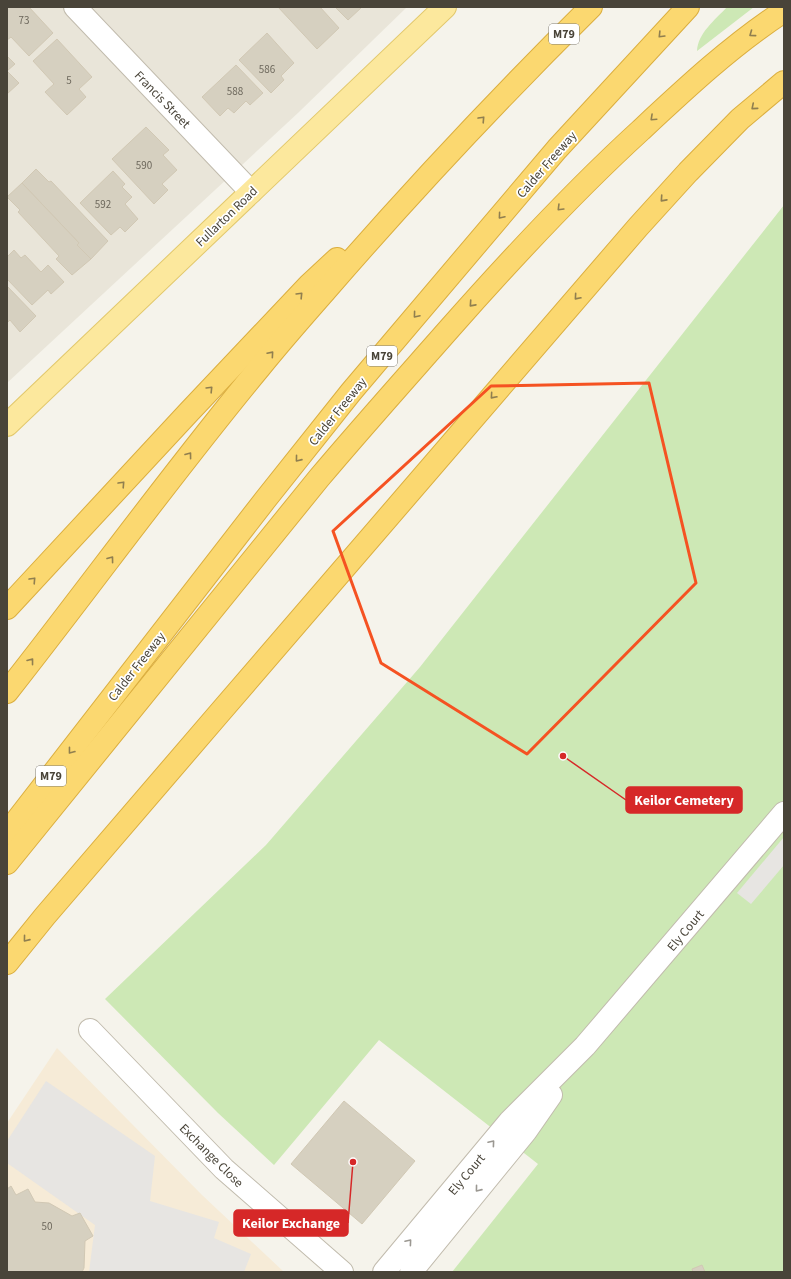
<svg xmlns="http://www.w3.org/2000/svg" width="791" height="1279" viewBox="0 0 791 1279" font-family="'Source Sans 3',sans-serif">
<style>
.residential{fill:#e9e5d9}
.commercial{fill:#f6ebd7}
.green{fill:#cde8b5}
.parking{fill:#e7e5e2}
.building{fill:#d6d0c0;stroke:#d1c8b4}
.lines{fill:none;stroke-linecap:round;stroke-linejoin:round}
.minor-casing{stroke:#c1bbad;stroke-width:24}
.major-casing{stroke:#e2c86c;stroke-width:24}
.highway-casing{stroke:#dbae3f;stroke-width:24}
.minor{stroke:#fff;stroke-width:22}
.major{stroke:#fce89d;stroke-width:22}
.highway{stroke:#fbd870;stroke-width:22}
.oneway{stroke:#907f4f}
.oneway2{stroke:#9b9892}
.marked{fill:none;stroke:#f55222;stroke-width:3;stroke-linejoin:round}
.labels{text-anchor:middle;stroke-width:3.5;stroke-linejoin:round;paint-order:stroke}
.number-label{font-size:11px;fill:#6c675b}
.shield{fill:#fff;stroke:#807c74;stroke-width:1}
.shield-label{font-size:12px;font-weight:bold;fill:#494439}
.street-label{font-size:13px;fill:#494439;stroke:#fff}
.leader{fill:none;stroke:#d62828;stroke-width:1.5}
.callout-dot{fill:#d62828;stroke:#fff;stroke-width:1.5}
.callout{fill:#d62828;stroke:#d62828;stroke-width:1.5}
.callout-label{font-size:14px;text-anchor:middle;font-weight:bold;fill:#fff}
</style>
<rect width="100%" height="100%" fill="#f5f3eb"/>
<!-- residential -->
<polygon class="residential" points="7,7 407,7 299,112 7,383"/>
<!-- commercial -->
<polygon class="commercial" points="57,1048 202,1195 284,1272 7,1272 7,1123"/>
<!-- green -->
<g class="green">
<path d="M 727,7 L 754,7 L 697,51 C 698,33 715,20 727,7 Z"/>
<polygon points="784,205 784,1272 452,1272 538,1164 379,1040 274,1165 218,1113 105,999 266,845 420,667"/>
</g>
<!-- parking -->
<g class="parking">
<polygon points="784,837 784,865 751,904 737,893"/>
<polygon points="46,1081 155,1156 150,1201 219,1222 214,1238 251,1254 244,1272 89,1272 95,1225 7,1163 7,1141"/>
</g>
<!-- building -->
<g class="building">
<polygon points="7,7 29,7 53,33 29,56 11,37 7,40"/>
<polygon points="278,7 320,7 339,28 317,49"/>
<polygon points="335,7 362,7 348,20"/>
<polygon points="267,33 294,63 281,76 284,80 271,93 239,60"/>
<polygon points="57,39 92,77 79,89 86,97 67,115 45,92 54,84 33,61"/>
<polygon points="7,56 15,64 7,71 19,83 7,94"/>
<polygon points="236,65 263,93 250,105 246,101 234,113 228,108 220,116 202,97"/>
<polygon points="146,127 169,150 163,155 177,170 162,184 168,190 154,204 112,159"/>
<polygon points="36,169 49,182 51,181 108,241 91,259 77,245 79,243 22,183"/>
<polygon points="113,171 125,184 122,187 132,197 125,204 138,219 125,232 120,227 111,235 80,203"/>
<polygon points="22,183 79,243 77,245 91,259 72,275 56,259 59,256 18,212 20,210 7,197"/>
<polygon points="14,250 21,258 25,255 41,272 48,265 64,282 51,294 48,290 32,305 7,279 7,257"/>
<polygon points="7,286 36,316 20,332 10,320 7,323"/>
<polygon points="344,1101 415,1161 362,1224 291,1164"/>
<polygon points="11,1186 16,1195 28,1189 35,1202 49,1203 72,1216 80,1213 93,1236 85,1241 84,1268 82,1272 7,1272 7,1189"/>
<polygon points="702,1265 705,1272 693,1272 692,1269"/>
</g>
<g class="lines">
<defs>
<g id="minor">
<polyline points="75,7 251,192"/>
<polyline points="90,1030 224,1169 342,1272"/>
<polyline points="384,1272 510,1121 585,1046 784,813"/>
<polyline points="411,1272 526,1131 551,1095"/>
</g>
<polyline id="major" points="7,425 445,7"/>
<g id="highway">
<polyline points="7,608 188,413 309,285 337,259"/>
<path d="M 7,692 C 92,584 172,473 260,367 C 281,341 303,316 325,291 C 410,193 499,98 591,7"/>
<polyline points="7,833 265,500 351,392 557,149 688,7"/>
<path d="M 7,863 L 319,478 C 362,427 406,378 450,328 C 511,259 573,192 641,130 C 686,88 732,45 784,11"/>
<polyline points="7,963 45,916 216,717 638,227 688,172 740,119 784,82"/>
</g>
</defs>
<!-- minor casing -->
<use href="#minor" class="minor-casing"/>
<!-- major casing -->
<use href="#major" class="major-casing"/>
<!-- highway casing -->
<use href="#highway" class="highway-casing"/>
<!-- minor -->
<use href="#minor" class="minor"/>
<!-- major -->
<use href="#major" class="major"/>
<!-- highway -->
<use href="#highway" class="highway"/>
</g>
<!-- one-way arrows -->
<defs><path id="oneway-chevron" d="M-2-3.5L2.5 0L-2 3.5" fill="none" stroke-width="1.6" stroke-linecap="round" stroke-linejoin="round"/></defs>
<g class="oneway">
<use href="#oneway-chevron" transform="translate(752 34) rotate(144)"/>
<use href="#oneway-chevron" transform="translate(661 35) rotate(134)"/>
<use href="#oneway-chevron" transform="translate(754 107) rotate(140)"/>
<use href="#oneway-chevron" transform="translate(653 118) rotate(137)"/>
<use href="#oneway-chevron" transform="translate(482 119) rotate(-47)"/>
<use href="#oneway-chevron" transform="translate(663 199) rotate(132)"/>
<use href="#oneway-chevron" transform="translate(560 208) rotate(135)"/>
<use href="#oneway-chevron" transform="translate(501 216) rotate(130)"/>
<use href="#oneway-chevron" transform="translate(300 295) rotate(-46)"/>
<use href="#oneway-chevron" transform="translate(577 297) rotate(131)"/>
<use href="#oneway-chevron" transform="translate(472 304) rotate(132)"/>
<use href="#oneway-chevron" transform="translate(416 315) rotate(130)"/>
<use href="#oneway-chevron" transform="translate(271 354) rotate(-49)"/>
<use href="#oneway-chevron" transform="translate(210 389) rotate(-46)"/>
<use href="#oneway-chevron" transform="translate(493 396) rotate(131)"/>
<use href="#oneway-chevron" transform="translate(189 455) rotate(-53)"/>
<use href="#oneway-chevron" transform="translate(298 459) rotate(129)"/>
<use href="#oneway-chevron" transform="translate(122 484) rotate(-47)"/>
<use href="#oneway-chevron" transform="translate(111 559) rotate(-53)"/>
<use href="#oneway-chevron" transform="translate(33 580) rotate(-47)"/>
<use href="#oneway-chevron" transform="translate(31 661) rotate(-52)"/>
<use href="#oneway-chevron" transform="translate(71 751) rotate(128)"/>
<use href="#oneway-chevron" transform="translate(26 939) rotate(129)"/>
</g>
<g class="oneway2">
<use href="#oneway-chevron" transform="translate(492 1143) rotate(-50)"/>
<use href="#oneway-chevron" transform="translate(478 1189) rotate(129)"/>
<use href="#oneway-chevron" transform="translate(409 1242) rotate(-50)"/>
</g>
<!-- marked area -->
<path class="marked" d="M 649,383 L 696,583 L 527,754 L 381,663 L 333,531 L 491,386 Z"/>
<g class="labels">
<!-- number labels -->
<g class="number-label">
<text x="24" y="24">73</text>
<text x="267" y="73">586</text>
<text x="69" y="84">5</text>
<text x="235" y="95">588</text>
<text x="144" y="169">590</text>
<text x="103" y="208">592</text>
<text x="47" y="1230">50</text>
</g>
<!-- shield labels -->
<g class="shield">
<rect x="549" y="24" width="30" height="20" rx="3"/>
<rect x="367" y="346" width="30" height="20" rx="3"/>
<rect x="36" y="766" width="30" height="20" rx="3"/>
</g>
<g class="shield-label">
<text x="564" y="38">M79</text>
<text x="382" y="360">M79</text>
<text x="51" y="780">M79</text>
</g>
<!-- street labels -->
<g class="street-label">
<text transform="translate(163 99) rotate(46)" y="5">Francis Street</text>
<text transform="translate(546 164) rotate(-49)" y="5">Calder Freeway</text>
<text transform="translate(226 216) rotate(-44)" y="5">Fullarton Road</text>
<text transform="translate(337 411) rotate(-51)" y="5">Calder Freeway</text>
<text transform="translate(136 666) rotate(-52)" y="5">Calder Freeway</text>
<text transform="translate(685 930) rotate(-50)" y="5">Ely Court</text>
<text transform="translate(212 1155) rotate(45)" y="5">Exchange Close</text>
<text transform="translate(466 1174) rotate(-50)" y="5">Ely Court</text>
</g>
</g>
<!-- callouts -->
<path class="leader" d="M563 756L626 800M353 1162L348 1223"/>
<g class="callout-dot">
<circle cx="563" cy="756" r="4"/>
<circle cx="353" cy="1162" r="4"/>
</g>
<g class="callout">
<rect x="626" y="787" width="116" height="26" rx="4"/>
<rect x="234" y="1210" width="114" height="26" rx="4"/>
</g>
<g class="callout-label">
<text x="684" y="805">Keilor Cemetery</text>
<text x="291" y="1228">Keilor Exchange</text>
</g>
<!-- border -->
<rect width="791" height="1279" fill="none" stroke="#494439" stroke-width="16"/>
</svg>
